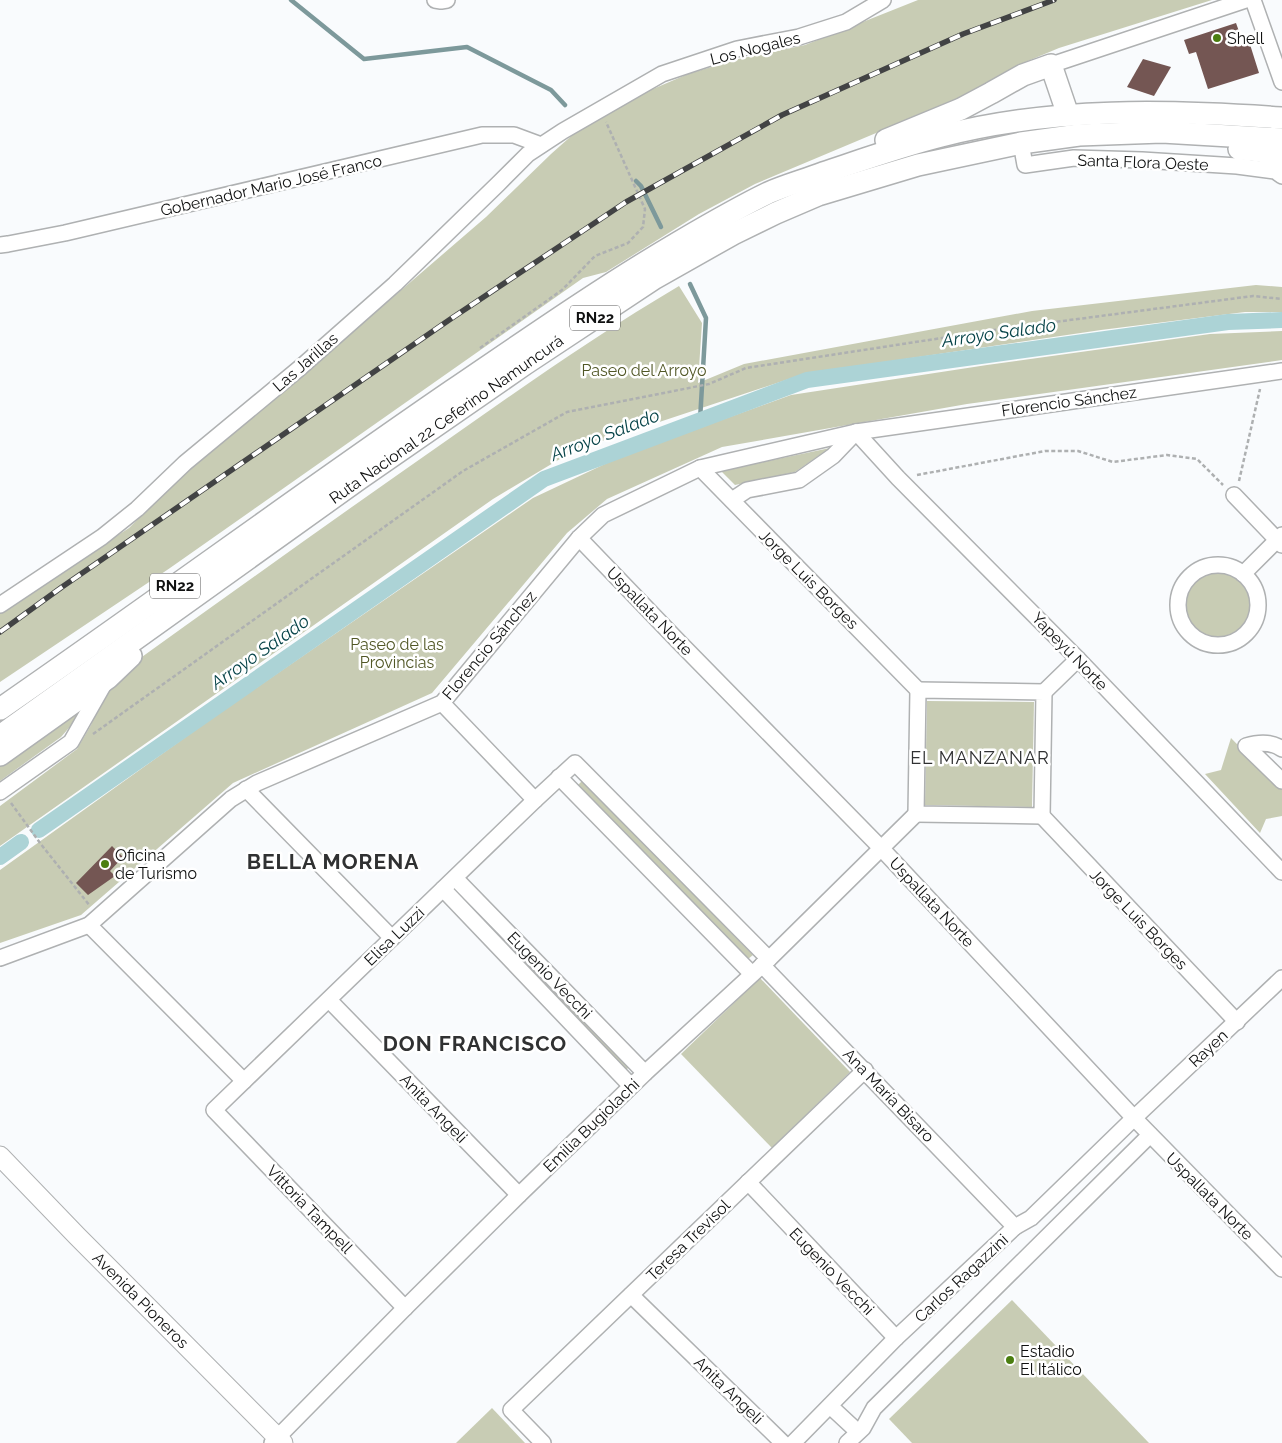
<svg xmlns="http://www.w3.org/2000/svg" width="1282" height="1443" viewBox="0 0 1282 1443" font-family="Raleway,sans-serif">
<style>
.green{fill:#c8ccb4}
.lines{fill:none;stroke-linecap:round;stroke-linejoin:round}
.stream{stroke:#7d999b;stroke-width:4.5}
.canal{stroke:#acd3d6;stroke-width:16}
.building{fill:#745653}
.minor-casing{stroke:#afb1b2;stroke-width:18}
.major-casing{stroke:#afb1b2;stroke-width:21}
.highway-casing{stroke:#afb1b2;stroke-width:24}
.path{stroke:#aeb0b1;stroke-width:2.5;stroke-dasharray:4 2.5;stroke-linecap:butt}
.minor{stroke:#fff;stroke-width:15}
.major{stroke:#fff;stroke-width:19}
.highway{stroke:#fff;stroke-width:21}
.rail-casing{stroke:#424344;stroke-width:5.5}
.rail{stroke:#fff;stroke-width:4;stroke-dasharray:11;stroke-linecap:butt}
.poi-dot{fill:#4b7e10;stroke:#fff;stroke-width:2}
.labels{text-anchor:middle;stroke-width:5;stroke-linejoin:round;paint-order:stroke}
.shield{fill:#fff;stroke:#585858;stroke-width:1}
.shield-label{font-size:15px;font-weight:bold;fill:#101111}
.poi-label{font-size:16px;fill:#101111;stroke:#fff;text-anchor:start}
.street-label{font-size:16px;fill:#101111;stroke:#fff}
.park-label{font-size:16px;fill:#515726;stroke:#fff}
.water-label{font-size:18px;font-style:italic;fill:#064348;stroke:#fff}
.neighbourhood-label{font-size:18px;letter-spacing:1px;fill:#303132;stroke:#fff}
.district-label{font-size:21px;font-weight:bold;letter-spacing:1px;fill:#303132;stroke:#fff}
</style>
<rect width="100%" height="100%" fill="#f9fbfd"/>
<!-- green -->
<g class="green">
<polygon points="918,0 1212,0 1059,48 1016,66 989,83 948,104 907,120 755,184 699,214 606,272 583,278 170,568 0,682 0,611 129,528 197,460 370,317 486,217 551,154 578,130 639,95 688,74 738,59 805,45"/>
<path d="M 1256,285 L 1282,287 L 1282,312 L 1245,312 L 1101,330 L 804,374 L 575,450 L 493,499 L 0,846 L 0,806 L 77,749 L 91,725 L 106,690 L 121,672 C 231,593 341,514 453,436 C 527,384 601,332 679,286 L 702,323 L 698,383 L 744,364 L 1032,311 Z"/>
<polygon points="1282,331 1282,360 967,404 722,447 607,499 567,533 432,693 233,783 81,915 0,943 0,870 208,721 533,498 624,455 791,395 987,365 1210,334"/>
<polygon points="830,448 795,472 735,485 721,471"/>
<circle cx="1218" cy="605" r="32"/>
<polygon points="86,701 81,714 61,737 0,781 0,763"/>
<polygon points="927,701 1034,702 1032,807 925,805"/>
<polygon points="1231,738 1282,790 1282,816 1266,819 1260,833 1205,774 1221,770"/>
<polygon points="582,781 753,955 748,959 577,786"/>
<polygon points="461,891 630,1066 625,1071 457,895"/>
<polygon points="760,978 850,1072 772,1148 681,1054"/>
<polygon points="1012,1300 1149,1443 912,1443 889,1419"/>
<polygon points="492,1408 525,1443 456,1443"/>
</g>
<g class="lines">
<!-- stream -->
<g class="stream">
<polyline points="291,0 364,59 467,47 551,90 565,105"/>
<polyline points="636,181 641,186 661,227"/>
<polyline points="690,284 706,318 700,420"/>
</g>
<!-- canal -->
<g class="canal">
<polyline points="39,830 544,479 807,380 1228,322 1282,320"/>
<polyline points="0,857 21,842"/>
</g>
</g>
<!-- building -->
<g class="building">
<polygon points="1236,23 1241,37 1247,35 1259,73 1208,89 1196,52 1189,54 1184,40"/>
<polygon points="1143,59 1171,67 1154,96 1127,87"/>
<polygon points="112,846 123,857 110,871 115,876 88,895 76,883"/>
</g>
<g class="lines">
<defs>
<g id="minor">
<polyline points="435,0 441,1 447,0"/>
<polyline points="1253,0 1282,82"/>
<polyline points="1051,65 1246,0"/>
<polyline points="1021,143 1025,165 1074,158 1142,160 1237,166 1275,171 1282,176"/>
<polyline points="0,245 8,244 65,233 482,135 514,135 541,145"/>
<polyline points="856,432 898,478 1078,659 1282,872"/>
<polyline points="700,468 918,690"/>
<polyline points="1234,495 1282,545"/>
<polyline points="732,500 747,490 799,480 833,456 856,432"/>
<polyline points="579,538 678,641 881,848 1134,1118 1282,1269"/>
<circle cx="1218" cy="605" r="40"/>
<polyline points="1243,574 1282,535"/>
<polyline points="0,605 102,537 137,509 185,463 301,367 395,284 498,184 528,154 563,131 662,74 737,49 799,37 846,22 883,0"/>
<polygon points="918,690 1044,692 1042,816 916,814"/>
<polyline points="1044,692 1078,659"/>
<polyline points="442,703 535,800"/>
<path d="M 1282,749 C 1271,741 1259,742 1246,746 L 1282,781"/>
<polyline points="559,777 752,974"/>
<polyline points="246,789 392,938"/>
<polyline points="0,792 71,742 104,684"/>
<polyline points="1042,816 1237,1022"/>
<polyline points="455,878 645,1073"/>
<polyline points="443,889 631,1086"/>
<polyline points="89,925 244,1081"/>
<polyline points="0,958 89,925 231,799 257,783 442,703 579,538 603,515 700,468 856,432 1282,371"/>
<polyline points="762,965 1015,1227"/>
<polyline points="329,1000 519,1195"/>
<polyline points="748,1182 896,1338"/>
<polyline points="631,1295 783,1443"/>
<polyline points="405,1308 214,1110 535,800 575,763 769,959"/>
<polyline points="830,1406 858,1432"/>
<polyline points="272,1443 405,1308 519,1195 645,1073 769,959 916,814"/>
<polyline points="543,1443 511,1410 865,1070"/>
<polyline points="793,1443 896,1338 1015,1227 1031,1218 1134,1118 1282,978"/>
<polyline points="847,1443 863,1428 874,1408 1150,1135"/>
</g>
<polyline id="major" points="0,1156 77,1236 283,1443"/>
<g id="highway">
<polyline points="886,140 961,109 991,93 1023,75 1051,65 1068,115"/>
<path d="M 1239,149 C 1255,150 1269,151 1282,161"/>
<path d="M 0,709 C 152,604 301,494 453,390 C 528,339 601,288 679,242 C 708,225 737,208 768,193 C 786,185 805,180 823,173 C 862,160 901,146 941,136 C 1052,107 1169,110 1282,118"/>
<polyline points="0,736 359,479 525,364 655,278 733,234 776,213 818,195 918,165 1021,143 1079,135 1162,132 1282,139"/>
<polyline points="0,755 108,678 131,656"/>
</g>
</defs>
<!-- minor casing -->
<use href="#minor" class="minor-casing"/>
<!-- major casing -->
<use href="#major" class="major-casing"/>
<!-- highway casing -->
<use href="#highway" class="highway-casing"/>
<!-- path -->
<g class="path">
<polyline points="480,348 562,290 595,256 628,243 643,227 645,209 606,122"/>
<polyline points="917,475 1045,451 1078,451 1113,462 1167,455 1197,459 1223,485"/>
<polyline points="1239,481 1260,389"/>
<polyline points="93,734 463,471 567,412 709,384 746,368 994,330 1253,296 1282,299"/>
<polyline points="11,803 40,843 90,906"/>
</g>
<!-- minor -->
<use href="#minor" class="minor"/>
<!-- major -->
<use href="#major" class="major"/>
<!-- highway -->
<use href="#highway" class="highway"/>
<defs>
<polyline id="rail" points="0,632 62,587 452,318 626,202 782,115 963,34 1054,0"/>
</defs>
<!-- rail casing -->
<use href="#rail" class="rail-casing"/>
<!-- rail -->
<use href="#rail" class="rail"/>
</g>
<!-- markers -->
<g class="poi-dot">
<circle cx="1217" cy="38" r="5"/>
<circle cx="105" cy="864" r="5"/>
<circle cx="1010" cy="1360" r="5"/>
</g>
<g class="labels">
<!-- shield labels -->
<g class="shield">
<rect x="570" y="305.5" width="50" height="25" rx="4"/>
<rect x="150" y="573.5" width="50" height="25" rx="4"/>
</g>
<g class="shield-label">
<text x="595" y="323">RN22</text>
<text x="175" y="591">RN22</text>
</g>
<!-- poi labels -->
<g class="poi-label">
<text x="1227" y="44">Shell</text>
<text x="115" y="861">Oficina<tspan x="115" dy="18">de Turismo</tspan></text>
<text x="1020" y="1357">Estadio<tspan x="1020" dy="18">El Itálico</tspan></text>
</g>
<!-- street labels -->
<g class="street-label">
<text transform="translate(755 48) rotate(-14)" y="6">Los Nogales</text>
<text transform="translate(1143 162) rotate(2)" y="6">Santa Flora Oeste</text>
<text transform="translate(271 185) rotate(-13)" y="6">Gobernador Mario José Franco</text>
<text transform="translate(305 362) rotate(-41)" y="6">Las Jarillas</text>
<text transform="translate(1069 401) rotate(-8)" y="6">Florencio Sánchez</text>
<text transform="translate(446 419) rotate(-35)" y="6">Ruta Nacional 22 Ceferino Namuncurá</text>
<text transform="translate(809 579) rotate(45)" y="6">Jorge Luis Borges</text>
<text transform="translate(650 611) rotate(46)" y="6">Uspallata Norte</text>
<text transform="translate(489 645) rotate(-50)" y="6">Florencio Sánchez</text>
<text transform="translate(1070 651) rotate(46)" y="6">Yapeyú Norte</text>
<text transform="translate(932 902) rotate(47)" y="6">Uspallata Norte</text>
<text transform="translate(1139 919) rotate(46)" y="6">Jorge Luis Borges</text>
<text transform="translate(394 936) rotate(-44)" y="6">Elisa Luzzi</text>
<text transform="translate(550 975) rotate(46)" y="6">Eugenio Vecchi</text>
<text transform="translate(1208 1048) rotate(-43)" y="6">Rayen</text>
<text transform="translate(889 1095) rotate(46)" y="6">Ana María Bisaro</text>
<text transform="translate(434 1108) rotate(46)" y="6">Anita Angeli</text>
<text transform="translate(591 1125) rotate(-44)" y="6">Emilia Bugiolachi</text>
<text transform="translate(1210 1196) rotate(45)" y="6">Uspallata Norte</text>
<text transform="translate(310 1209) rotate(46)" y="6">Vittoria Tampell</text>
<text transform="translate(688 1240) rotate(-44)" y="6">Teresa Trevisol</text>
<text transform="translate(832 1271) rotate(46)" y="6">Eugenio Vecchi</text>
<text transform="translate(961 1278) rotate(-43)" y="6">Carlos Ragazzini</text>
<text transform="translate(141 1300) rotate(45)" y="6">Avenida Pioneros</text>
<text transform="translate(729 1390) rotate(44)" y="6">Anita Angeli</text>
</g>
<!-- park labels -->
<g class="park-label">
<text x="644" y="376">Paseo del Arroyo</text>
<text x="397" y="650">Paseo de las<tspan x="397" dy="18">Provincias</tspan></text>
</g>
<!-- water labels -->
<g class="water-label">
<text transform="translate(999 333) rotate(-8)" y="6">Arroyo Salado</text>
<text transform="translate(605 435) rotate(-21)" y="6">Arroyo Salado</text>
<text transform="translate(260 652) rotate(-35)" y="6">Arroyo Salado</text>
</g>
<!-- neighbourhood labels -->
<g class="neighbourhood-label">
<text x="980" y="764">EL MANZANAR</text>
</g>
<!-- district labels -->
<g class="district-label">
<text x="333" y="869">BELLA MORENA</text>
<text x="475" y="1051">DON FRANCISCO</text>
</g>
</g>
</svg>
